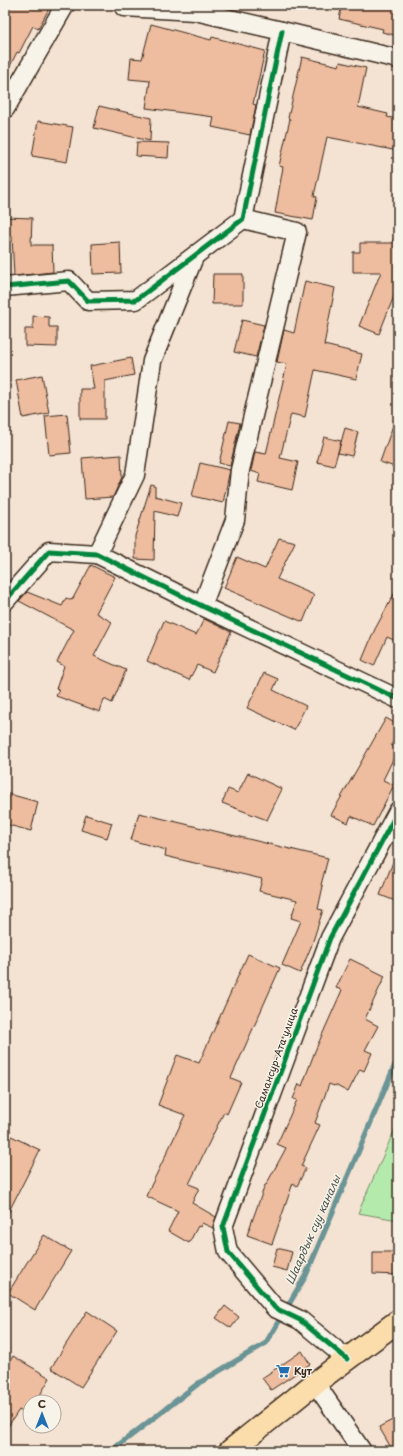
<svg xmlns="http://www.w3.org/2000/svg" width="403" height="1456" viewBox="0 0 403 1456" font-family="'Playpen Sans',sans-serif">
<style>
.green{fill:#b4ebad;stroke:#788a66}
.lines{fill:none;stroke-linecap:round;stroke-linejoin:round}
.stream{stroke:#6a9495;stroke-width:5.5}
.building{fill:#eebc9e;stroke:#3b2a1e}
.minor-casing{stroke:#3b2a1e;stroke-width:21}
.major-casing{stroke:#3b2a1e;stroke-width:25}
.minor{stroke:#f7f3e8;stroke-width:18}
.major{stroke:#faddab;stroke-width:22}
.cycleway-casing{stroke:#f7f3e8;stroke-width:8}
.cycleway{stroke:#00873e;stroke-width:5}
.labels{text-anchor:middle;stroke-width:3;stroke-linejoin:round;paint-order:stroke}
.street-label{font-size:10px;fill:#3b2a1e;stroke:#f7f3e8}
.poi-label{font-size:10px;font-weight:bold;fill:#3b2a1e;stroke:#f7f3e8;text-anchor:start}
.water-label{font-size:11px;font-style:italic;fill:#4f5650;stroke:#f7f3e8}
</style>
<rect width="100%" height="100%" fill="#f4e2d2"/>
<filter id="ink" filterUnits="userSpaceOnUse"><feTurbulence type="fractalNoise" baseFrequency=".025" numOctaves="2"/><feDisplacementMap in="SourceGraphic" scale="8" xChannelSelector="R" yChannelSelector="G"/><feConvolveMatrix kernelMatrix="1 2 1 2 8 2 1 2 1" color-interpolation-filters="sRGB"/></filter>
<g filter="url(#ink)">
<!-- green -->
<polygon class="green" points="398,1122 398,1220 358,1213"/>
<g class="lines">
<!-- stream -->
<polyline class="stream" points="111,1451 199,1383 266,1343 306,1275 398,1058"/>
</g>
<!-- building -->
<g class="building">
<polygon points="5,5 51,5 38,29 33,26 19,53 17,52 5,76"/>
<polygon points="342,5 398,5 398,36 382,32 383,29 339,19"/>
<polygon points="151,24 211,40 212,37 265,51 253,104 256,105 250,135 212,127 214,117 146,108 150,81 129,79 131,58 142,59"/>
<polygon points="302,57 339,66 340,62 366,68 358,107 388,114 387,117 398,119 398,151 327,137 314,196 317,197 313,220 275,213 283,167 279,166 290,119 288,118"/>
<polygon points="99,106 151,118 150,141 94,128"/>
<polygon points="38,121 73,127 67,162 32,156"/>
<polygon points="137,142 169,143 168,158 136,156"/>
<polygon points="5,217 32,218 31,245 52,245 53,272 14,276 12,236 5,236"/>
<polygon points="397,231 398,286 379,334 359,326 381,272 353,272 353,252 360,252 360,243 392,243"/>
<polygon points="120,242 121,273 93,274 92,244"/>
<polygon points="213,274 243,274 243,304 212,304"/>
<polygon points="305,281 335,288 324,345 362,354 356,379 315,370 305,417 291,414 280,458 298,462 292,490 258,482 260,474 251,471 255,452 266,454 287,364 277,362 284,330 294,333"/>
<polygon points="33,316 49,317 49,327 57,327 57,347 25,346 25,329 33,329"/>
<polygon points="242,320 264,325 256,357 234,352"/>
<polygon points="131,358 134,375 105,381 105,419 80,419 80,389 94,389 90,366"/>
<polygon points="42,375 49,413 23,418 16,380"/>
<polygon points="67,414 71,453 49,455 45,416"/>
<polygon points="396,417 398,417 398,468 380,462"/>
<polygon points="229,421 240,423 230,466 219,463"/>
<polygon points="345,428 358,432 352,456 338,453"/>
<polygon points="324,437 341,441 334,466 317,462"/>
<polygon points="121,455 122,477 113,497 85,499 82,458"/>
<polygon points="200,463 230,470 223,503 192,496"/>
<polygon points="151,485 155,486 155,496 181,503 177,517 155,511 154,560 135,559 135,536"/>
<polygon points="279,538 295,542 277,579 314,595 303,622 224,588 237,557 265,569"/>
<polygon points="91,565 115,577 96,613 112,622 94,656 126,670 112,703 104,699 100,712 56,696 59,690 56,689 64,666 57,662 74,630 19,601 27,592 62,606 66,598 72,600"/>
<polygon points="398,587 398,642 387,637 374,666 362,660 375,629"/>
<polygon points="204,619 231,632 213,672 197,665 189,680 147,661 164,621 196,635"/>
<polygon points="264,673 278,679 273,690 306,706 294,730 247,708"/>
<polygon points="386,718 398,725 398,733 391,745 398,749 383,780 394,785 373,826 351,816 348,823 331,815"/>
<polygon points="248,773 282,789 267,820 222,803 228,789 238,793"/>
<polygon points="5,793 38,802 31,831 5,824"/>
<polygon points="139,813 328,858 321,885 323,886 318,909 323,910 311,947 300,973 282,965 301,921 291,918 297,900 259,891 262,879 165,856 166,850 131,840"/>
<polygon points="86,815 112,823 107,838 81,830"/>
<polygon points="397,852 398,852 398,902 380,895"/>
<polygon points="248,954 280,968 231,1078 241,1082 227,1114 224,1112 189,1184 199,1188 192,1203 216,1217 213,1228 202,1223 200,1227 198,1226 189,1243 168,1231 178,1211 146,1196 185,1115 158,1105 177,1055 199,1063"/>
<polygon points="350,959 385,976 365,1019 378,1026 365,1050 372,1053 364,1071 360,1069 348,1092 335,1085 334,1086 329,1084 315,1123 320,1125 301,1166 306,1168 297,1186 293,1183 272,1244 247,1235 265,1185 266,1185 286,1148 277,1144 297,1100 293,1099 299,1084 302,1086 315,1051 342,990 336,988"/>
<polygon points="5,1133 40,1150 5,1219"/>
<polygon points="44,1235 71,1251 35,1310 8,1293"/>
<polygon points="277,1248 292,1252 287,1271 272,1267"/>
<polygon points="373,1252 398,1252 398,1275 373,1274"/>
<polygon points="225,1306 239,1317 231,1328 216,1318"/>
<polygon points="87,1311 117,1331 81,1387 51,1368"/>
<polygon points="302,1351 310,1364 271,1390 262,1378"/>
<polygon points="13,1356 50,1378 36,1402 30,1402 30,1412 28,1415 19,1410 5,1431 5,1370"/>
<polygon points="398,1417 398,1451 393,1451 379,1427"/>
</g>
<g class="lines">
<defs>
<g id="minor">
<polyline points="124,5 124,7 195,11 282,31 398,59"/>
<polyline points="5,109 65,5"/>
<polyline points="5,287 69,281 88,301 136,300 243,219 282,31"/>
<polyline points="97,554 135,475 152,361 194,257"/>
<polyline points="5,601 49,551 97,554 202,606 398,699"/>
<polyline points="202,606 235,520 240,470 297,232 243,219"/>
<polyline points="347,1359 300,1320 275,1308 228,1252 223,1227 330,938 398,811"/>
<polyline points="315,1383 362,1451"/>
</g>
<polyline id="major" points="230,1451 315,1383 398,1321"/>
</defs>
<!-- minor casing -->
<use href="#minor" class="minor-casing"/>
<!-- major casing -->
<use href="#major" class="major-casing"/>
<!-- minor -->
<use href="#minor" class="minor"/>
<!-- major -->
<use href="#major" class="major"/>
<defs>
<g id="cycleway">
<polyline points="5,287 69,281 88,301 136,300 243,219 282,31"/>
<polyline points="5,601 49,551 97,554 202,606 398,699"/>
<polyline points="347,1359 300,1320 275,1308 228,1252 223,1227 330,938 398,811"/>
</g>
</defs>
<!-- cycleway casing -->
<use href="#cycleway" class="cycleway-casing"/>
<!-- cycleway -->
<use href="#cycleway" class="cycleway"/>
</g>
</g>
<!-- icons -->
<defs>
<symbol id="supermarket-bare" viewBox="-9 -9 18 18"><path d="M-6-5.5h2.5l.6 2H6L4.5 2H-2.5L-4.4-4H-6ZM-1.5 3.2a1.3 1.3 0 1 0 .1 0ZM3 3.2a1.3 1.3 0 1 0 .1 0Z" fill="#1f6fb2" stroke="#f7f3e8" stroke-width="2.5" paint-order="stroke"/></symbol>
</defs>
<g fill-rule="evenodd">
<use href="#supermarket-bare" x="273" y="1361" width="20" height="20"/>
</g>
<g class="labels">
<!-- street labels -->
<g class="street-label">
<text transform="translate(276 1058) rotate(-70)" y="4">Самансур-Ата улица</text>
</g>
<!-- poi labels -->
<g class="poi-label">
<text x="294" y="1375">Кут</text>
</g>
<!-- water labels -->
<g class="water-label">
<text transform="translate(313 1230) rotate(-66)" y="4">Шаардык суу каналы</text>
</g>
</g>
<!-- margin -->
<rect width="403" height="1456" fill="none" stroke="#f7f3e8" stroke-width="20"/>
<rect x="10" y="10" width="383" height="1436" fill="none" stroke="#3b2a1e" stroke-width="1.5" filter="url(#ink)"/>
<!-- north arrow -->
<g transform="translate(42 1414)"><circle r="19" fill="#f7f3e8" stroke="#aca397"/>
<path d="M0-3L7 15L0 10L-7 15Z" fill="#1f6fb2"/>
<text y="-6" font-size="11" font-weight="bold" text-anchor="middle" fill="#3b2a1e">С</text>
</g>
</svg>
